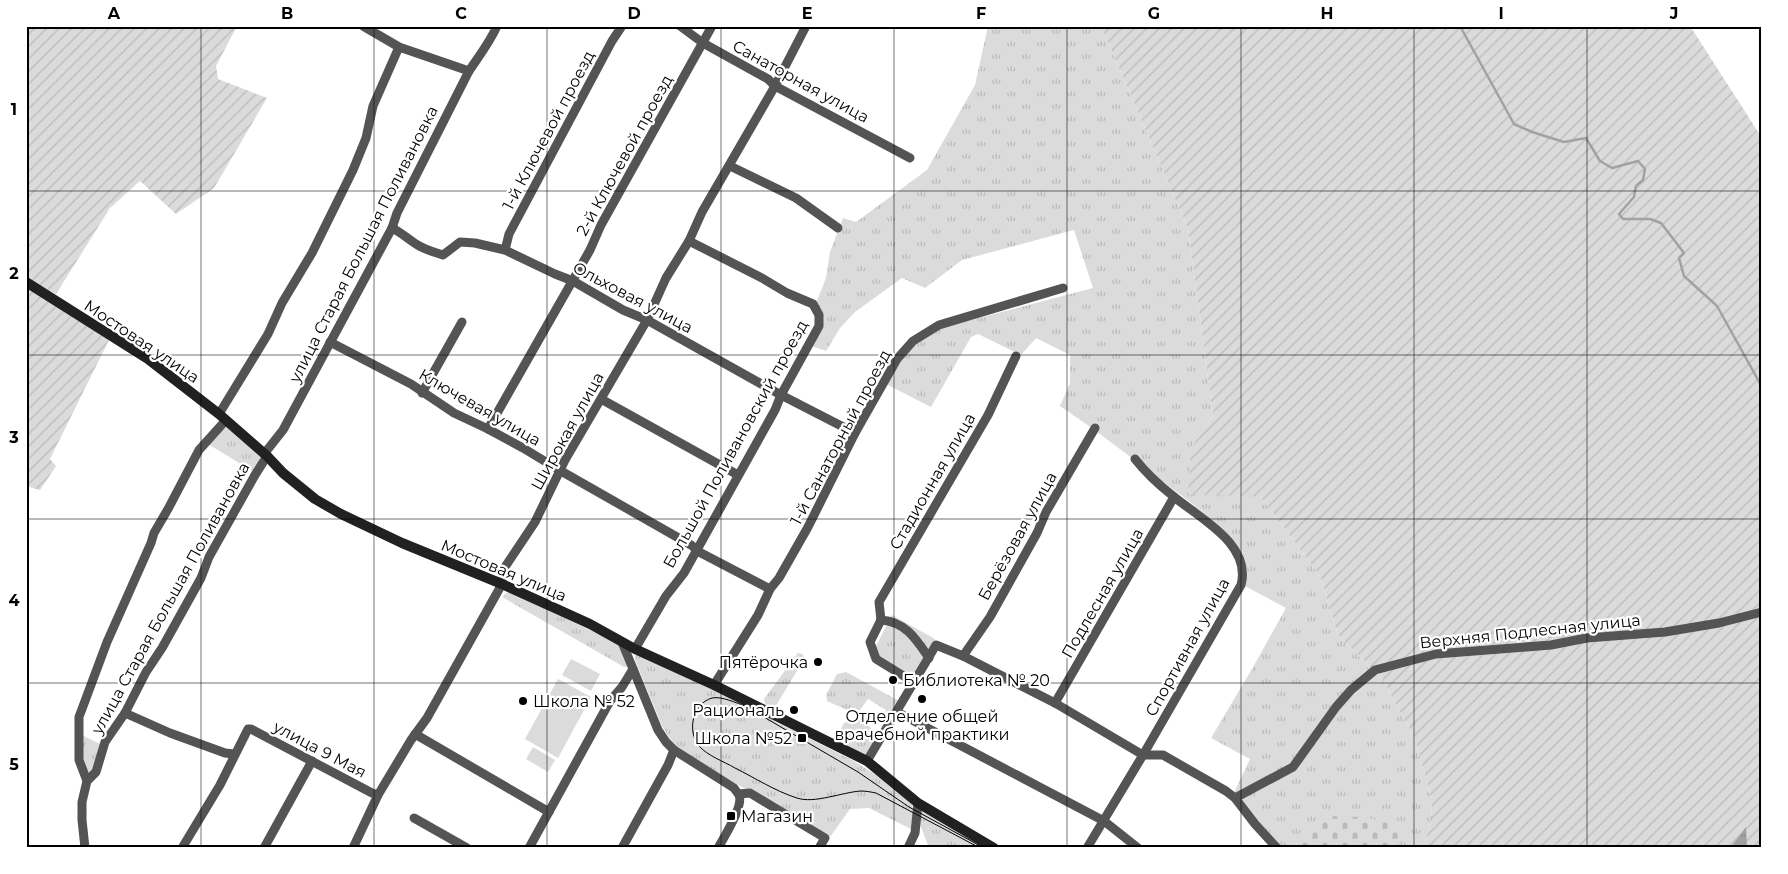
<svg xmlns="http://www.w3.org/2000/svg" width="1788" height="874" viewBox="0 0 1788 874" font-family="Montserrat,sans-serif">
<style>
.grass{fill:url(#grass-tufts)}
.cemetery{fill:url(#cemetery-stones)}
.garden{fill:url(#garden-furrows)}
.pitch{fill:#dbdbdb}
.water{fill:url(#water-ripples)}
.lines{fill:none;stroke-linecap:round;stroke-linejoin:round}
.stream{stroke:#a2a2a2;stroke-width:2.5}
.street{stroke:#545454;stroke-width:9}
.secondary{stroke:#212121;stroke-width:10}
.tram{stroke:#000;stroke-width:1}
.grid{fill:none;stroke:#000;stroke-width:1;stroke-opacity:0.55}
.poi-dot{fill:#000;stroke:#fff;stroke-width:2}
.labels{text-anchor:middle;stroke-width:4.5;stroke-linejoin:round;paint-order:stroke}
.street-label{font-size:16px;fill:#000;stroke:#fff}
.poi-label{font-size:16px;fill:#000;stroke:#fff;text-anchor:end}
.neatline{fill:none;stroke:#000;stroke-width:2}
.grid-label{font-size:16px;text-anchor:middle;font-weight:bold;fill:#000}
</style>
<defs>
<pattern id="grass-tufts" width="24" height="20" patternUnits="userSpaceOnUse" patternTransform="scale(1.25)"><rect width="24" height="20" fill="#dbdbdb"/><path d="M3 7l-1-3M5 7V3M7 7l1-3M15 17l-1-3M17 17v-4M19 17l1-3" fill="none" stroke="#bababa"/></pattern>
<pattern id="cemetery-stones" width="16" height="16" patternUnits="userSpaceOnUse" patternTransform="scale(1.25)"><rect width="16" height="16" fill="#dbdbdb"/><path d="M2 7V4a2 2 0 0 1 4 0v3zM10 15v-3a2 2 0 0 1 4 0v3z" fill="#bababa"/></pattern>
<pattern id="garden-furrows" width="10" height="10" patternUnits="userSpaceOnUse" patternTransform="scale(1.25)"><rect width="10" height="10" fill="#dbdbdb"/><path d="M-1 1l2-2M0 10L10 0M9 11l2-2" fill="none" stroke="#bababa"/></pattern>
<pattern id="water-ripples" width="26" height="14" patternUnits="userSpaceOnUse" patternTransform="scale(1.25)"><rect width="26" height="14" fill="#a2a2a2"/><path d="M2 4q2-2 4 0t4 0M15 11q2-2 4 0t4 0" fill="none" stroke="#8a8a8a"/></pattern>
</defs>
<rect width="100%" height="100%" fill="#fff"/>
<!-- grass -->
<g class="grass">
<path d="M 988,26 L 1101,26 L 1188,229 L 1213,415 L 1191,448 L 1260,496 L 1320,576 L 1338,635 L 1382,679 L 1415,739 L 1431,798 L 1432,820 L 1425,841 L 1417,848 L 1276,848 L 1234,793 L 1250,759 L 1211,738 L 1252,669 L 1286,608 L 1245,586 C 1248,574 1245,557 1237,546 C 1220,523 1187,500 1165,483 C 1130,457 1096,430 1060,406 L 1070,383 L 1070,355 L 1036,338 L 1021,355 L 978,334 L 971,337 L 931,407 L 886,384 L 900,361 L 914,343 L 937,329 L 1093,288 L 1074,230 L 962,260 L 925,288 L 902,278 L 855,312 L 840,328 L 826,351 L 809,345 L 820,327 L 815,306 L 826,278 L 830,252 L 843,218 L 856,222 L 927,170 L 975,85 Z"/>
<polygon points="226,427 230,428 260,456 259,464 254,472 208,444"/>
<polygon points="507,593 512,593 615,642 620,647 628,666 624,667 502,597"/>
<polygon points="892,615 935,639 915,677 877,656 875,648"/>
<polygon points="798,653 803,654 804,659 774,709 765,704 764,699"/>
<polygon points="637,654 641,654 852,760 889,783 912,804 913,808 913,830 869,808 850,809 830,837 717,773 680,749 670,739 662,726 635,660 635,657"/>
<polygon points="846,672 901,702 885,722 881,721 886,710 868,699 860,710 854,713 827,701 826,695 837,674"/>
<polygon points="853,719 864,720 876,734 878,741 866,755 835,741 844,723"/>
<polygon points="82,735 102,745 94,770 87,775 81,761"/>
<polygon points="920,810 987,848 929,848 918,819"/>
</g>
<!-- cemetery -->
<polygon class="cemetery" points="1325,816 1362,817 1385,821 1401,833 1397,848 1297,847"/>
<!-- garden -->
<g class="garden">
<polygon points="26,26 237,26 216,66 218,79 267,98 214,188 176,214 140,181 110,208 56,294 26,278"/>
<polygon points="1101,26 1690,26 1762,138 1762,848 1417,848 1425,841 1432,820 1431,798 1415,739 1382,679 1338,635 1320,576 1260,496 1188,495 1191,448 1213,415 1188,229"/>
<polygon points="26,288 109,340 50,459 56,466 40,490 26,486"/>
</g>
<!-- pitch -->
<g class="pitch">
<polygon points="571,659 600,674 591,691 562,675"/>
<polygon points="558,679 591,697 558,758 525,739"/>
<polygon points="533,747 555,760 548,772 526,759"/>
</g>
<!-- water -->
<polygon class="water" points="1746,827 1747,848 1730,848"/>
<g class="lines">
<!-- stream -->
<polyline class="stream" points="1460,26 1514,124 1532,132 1564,142 1586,138 1600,161 1612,168 1638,161 1645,169 1643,180 1636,186 1634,197 1619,214 1623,219 1650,219 1661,223 1684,253 1679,258 1684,276 1717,306 1762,387"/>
<!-- street -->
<g class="street">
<polyline points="363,26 399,47 469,71"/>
<polyline points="680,26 703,43 768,79 775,86 910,158"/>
<polyline points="730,166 796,198 838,228"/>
<path d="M 392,228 C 402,233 408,239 416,244 C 425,250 434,252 443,255 L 460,242 L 475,243 L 505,250 L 555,274 L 573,281 L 623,310 L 647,320 L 781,395 L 855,433"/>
<polyline points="505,250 509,234 612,41 622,26"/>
<polyline points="330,342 411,384 454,413 488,429 523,448 561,471 691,545 701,553 770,589"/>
<polyline points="422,393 462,322"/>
<polyline points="601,399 738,475"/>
<polyline points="219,414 268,334 282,303 312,253 353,170 366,138 373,106 399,47"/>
<polyline points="488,429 590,250 601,225 712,26"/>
<path d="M 264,454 L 283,430 L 392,228 L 397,213 L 469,71 C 479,56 490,42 497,26"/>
<polyline points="881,620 879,602 988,415 1016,356"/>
<polyline points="881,620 870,642 876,659 915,683"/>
<path d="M 881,620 C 906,622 916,639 929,658"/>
<path d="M 622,642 L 658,730 L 666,742 L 674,750 L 734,788 C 735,790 738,793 739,795 C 744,806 724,837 718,848"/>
<polyline points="635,649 666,596 684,573 775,410 781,395 819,326 819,315 813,304 787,293 762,278 689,241"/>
<polyline points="963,656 990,617 1037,533 1046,512 1095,428"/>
<polyline points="714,685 758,615 770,589 779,578 808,527 855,433 897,359 913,341 939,325 1063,288"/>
<polyline points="1055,703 1174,497"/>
<polyline points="897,712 1104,821 1138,848"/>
<polyline points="125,713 170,733 225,753 234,754"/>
<polyline points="415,734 549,812"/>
<polyline points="867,761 936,645 963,656 1055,703 1143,755 1163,755 1226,791 1235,798 1255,824 1277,848"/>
<polyline points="87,781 79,760 79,717 107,642 151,543 154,533 168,509 199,450 226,420"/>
<polyline points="739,794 750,793 825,838 819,848"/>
<polyline points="1235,798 1293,767 1336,707 1351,690 1375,670 1436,654 1551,645 1587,638 1665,632 1719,623 1762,612"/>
<polyline points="414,818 467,848"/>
<polyline points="85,848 82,820 82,802 87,781 96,772 105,742 125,713 146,672 162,648 201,578 209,557 255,475 267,456"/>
<polyline points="182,848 220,785 248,729 251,729 372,793 378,795"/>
<polyline points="264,848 312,761"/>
<polyline points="353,848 378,795 411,740 427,718 502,584 503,570 535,522 565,460 647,320 666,278 689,241 702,212 775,86 806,26"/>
<polyline points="529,848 610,701 622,687 633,669"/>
<polyline points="622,848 668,765 674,750"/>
<polyline points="908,848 915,833 918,803"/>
<path d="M 1087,848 L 1143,755 L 1241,585 C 1252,544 1199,518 1173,496 C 1159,485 1146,473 1135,459"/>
</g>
<!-- secondary -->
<polyline class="secondary" points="26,282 148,359 219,414 267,456 283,473 315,499 341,514 402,543 502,584 590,624 635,649 714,685 867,761 918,803 994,848"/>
<!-- tram -->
<path class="tram" d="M 980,848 L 876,793 C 871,792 866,791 861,791 C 843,792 814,804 797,798 C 775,791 755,778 735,768 C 723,761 708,756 699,746 C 687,731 692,704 712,698 C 722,696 736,703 745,706 L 858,772 L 909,807 L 984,848"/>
</g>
<!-- grid -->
<path class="grid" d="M 201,26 L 201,848M 374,26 L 374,848M 547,26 L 547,848M 721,26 L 721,848M 894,26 L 894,848M 1067,26 L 1067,848M 1241,26 L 1241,848M 1414,26 L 1414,848M 1587,26 L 1587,848M 26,191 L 1762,191M 26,355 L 1762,355M 26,519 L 1762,519M 26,683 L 1762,683"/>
<!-- markers -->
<g class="poi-dot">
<circle cx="818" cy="662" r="5"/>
<circle cx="893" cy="680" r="5"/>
<circle cx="922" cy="699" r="5"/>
<circle cx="523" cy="701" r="5"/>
<circle cx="794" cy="710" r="5"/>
<rect x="797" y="733" width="10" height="10" rx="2.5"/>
<rect x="726" y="811" width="10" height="10" rx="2.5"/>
</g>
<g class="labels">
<!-- street labels -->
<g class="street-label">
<text transform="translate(801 81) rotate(29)" y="6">Санаторная улица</text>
<text transform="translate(548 130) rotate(-62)" y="6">1-й Ключевой проезд</text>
<text transform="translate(624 155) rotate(-61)" y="6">2-й Ключевой проезд</text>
<text transform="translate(363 244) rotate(-63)" y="6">улица Старая Большая Поливановка</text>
<text transform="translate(633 297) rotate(28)" y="6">Ольховая улица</text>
<text transform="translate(142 341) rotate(34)" y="6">Мостовая улица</text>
<text transform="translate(480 407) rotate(30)" y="6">Ключевая улица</text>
<text transform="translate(567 431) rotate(-61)" y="6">Широкая улица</text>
<text transform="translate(840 437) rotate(-62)" y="6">1-й Санаторный проезд</text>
<text transform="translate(735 444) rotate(-61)" y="6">Большой Поливановский проезд</text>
<text transform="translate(932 481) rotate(-60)" y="6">Стадионная улица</text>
<text transform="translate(1017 536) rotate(-61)" y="6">Берёзовая улица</text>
<text transform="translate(504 570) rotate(23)" y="6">Мостовая улица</text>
<text transform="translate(1102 593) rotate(-60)" y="6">Подлесная улица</text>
<text transform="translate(170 598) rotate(-61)" y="6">улица Старая Большая Поливановка</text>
<text transform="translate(1530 631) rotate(-6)" y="6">Верхняя Подлесная улица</text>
<text transform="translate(1187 647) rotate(-61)" y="6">Спортивная улица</text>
<text transform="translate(320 749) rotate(28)" y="6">улица 9 Мая</text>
</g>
<!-- poi labels -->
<g class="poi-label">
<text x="808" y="668">Пятёрочка</text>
<text x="903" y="686" text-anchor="start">Библиотека № 20</text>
<text x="533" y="707" text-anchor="start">Школа № 52</text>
<text x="784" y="716">Рациональ</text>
<text x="922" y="722" text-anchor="middle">Отделение общей<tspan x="922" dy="18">врачебной практики</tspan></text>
<text x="792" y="744">Школа №52</text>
<text x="741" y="822" text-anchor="start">Магазин</text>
</g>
</g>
<!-- border -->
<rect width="1788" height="874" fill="none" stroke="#ffffff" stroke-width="55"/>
<rect x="28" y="28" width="1732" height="818" class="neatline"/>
<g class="grid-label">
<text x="114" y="19">A</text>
<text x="287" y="19">B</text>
<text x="461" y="19">C</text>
<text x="634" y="19">D</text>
<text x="807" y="19">E</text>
<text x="981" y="19">F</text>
<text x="1154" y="19">G</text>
<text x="1327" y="19">H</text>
<text x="1501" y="19">I</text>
<text x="1674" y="19">J</text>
<text x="14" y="115">1</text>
<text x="14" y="279">2</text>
<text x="14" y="443">3</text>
<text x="14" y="606">4</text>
<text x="14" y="770">5</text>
</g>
</svg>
